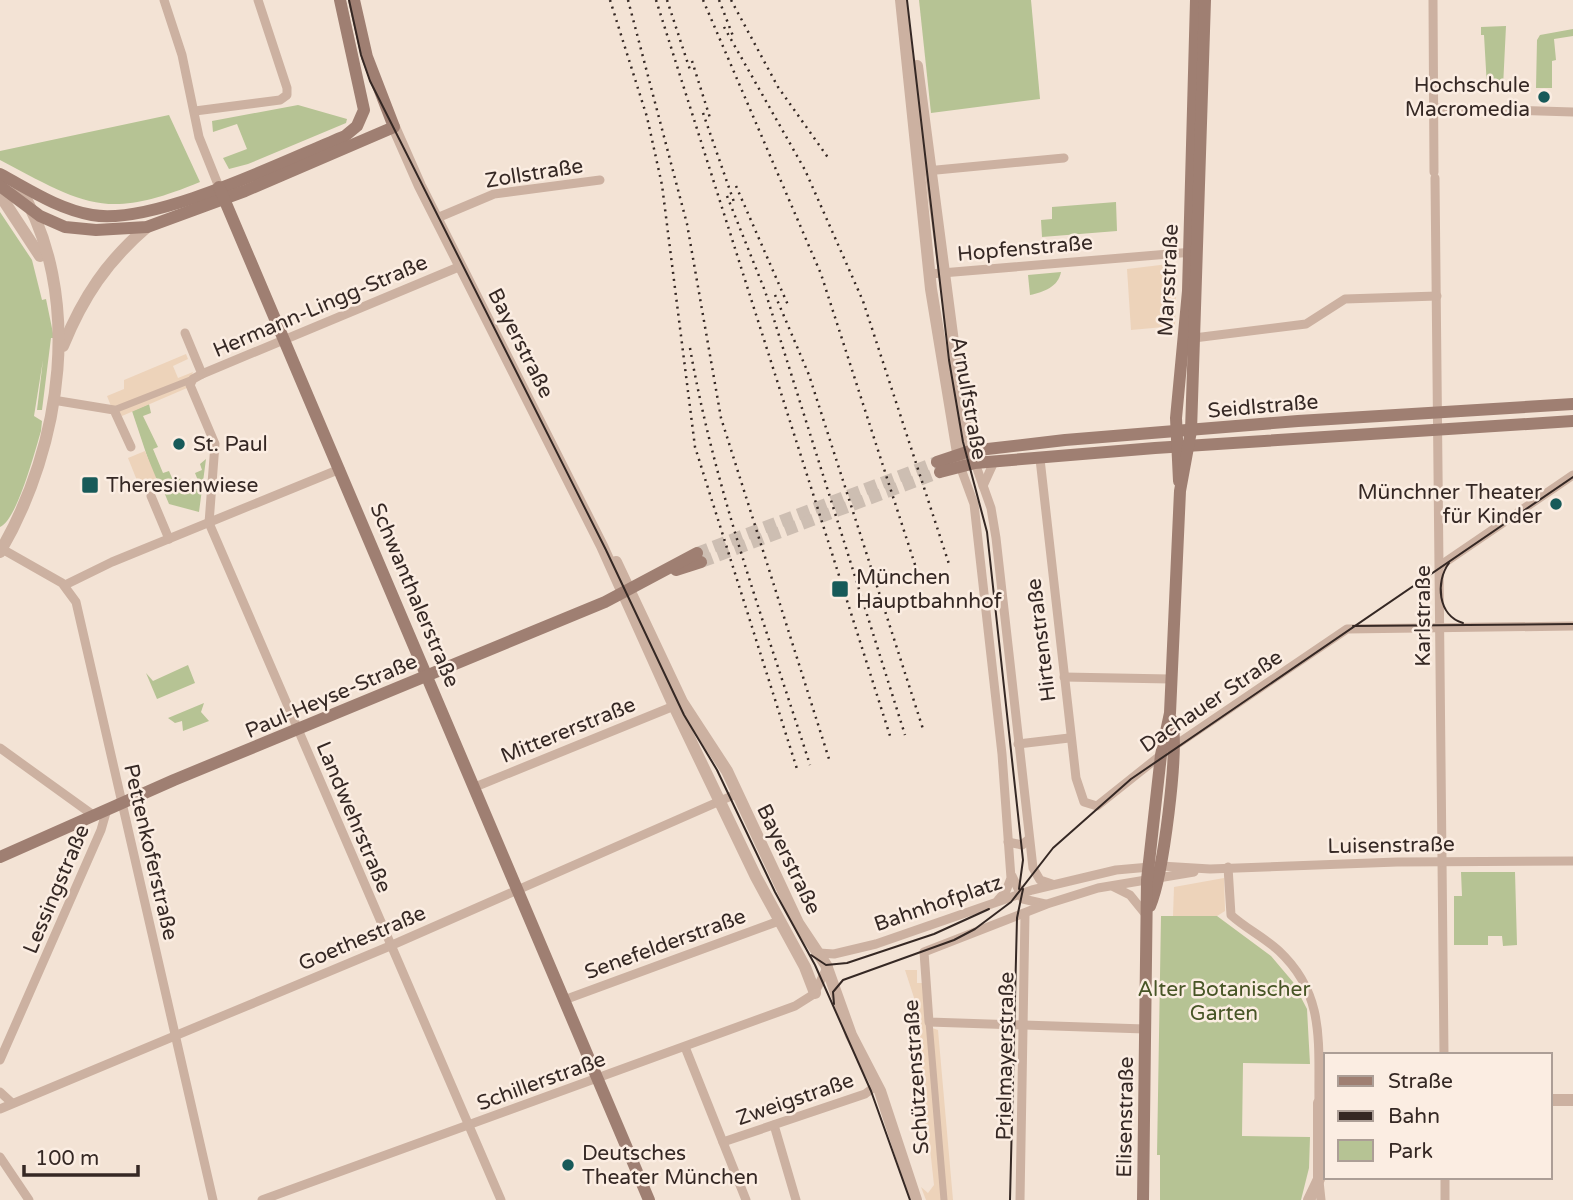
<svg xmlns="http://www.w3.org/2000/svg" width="1573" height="1200" viewBox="0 0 1573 1200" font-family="'Varela Round',sans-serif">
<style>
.green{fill:#b6c394}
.plaza{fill:#edd3ba}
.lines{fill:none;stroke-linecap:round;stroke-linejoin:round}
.secondary-tunnel{stroke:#cdbeb2;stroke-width:12;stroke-dasharray:12 6;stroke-linecap:butt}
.pedestrian{stroke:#ccb1a1;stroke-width:7}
.minor{stroke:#ccb1a1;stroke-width:9}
.tertiary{stroke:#ccb1a1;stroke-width:12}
.secondary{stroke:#9f7f72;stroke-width:12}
.tram{stroke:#352824;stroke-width:2}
.rail{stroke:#352824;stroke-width:2.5;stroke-dasharray:2 5;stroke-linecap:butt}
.poi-dot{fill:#175a59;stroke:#fbede2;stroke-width:2.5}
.labels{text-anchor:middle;stroke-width:5;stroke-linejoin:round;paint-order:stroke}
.poi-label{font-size:21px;fill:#352824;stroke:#fbede2;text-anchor:start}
.street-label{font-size:21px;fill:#352824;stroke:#fbede2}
.park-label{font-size:21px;fill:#475526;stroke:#fbede2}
</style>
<rect width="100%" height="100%" fill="#f3e3d5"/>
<!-- green -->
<g class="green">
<polygon points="919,0 1031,0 1040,99 931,113"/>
<polygon points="1506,26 1503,87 1487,87 1484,35 1481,35 1481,27"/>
<polygon points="1573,29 1573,36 1554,39 1556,60 1552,61 1552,88 1536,88 1537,40 1540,35"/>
<polygon points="298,105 347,119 346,123 248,164 229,169 223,158 247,149 237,124 213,132 212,121"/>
<path d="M 169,115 L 200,182 C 106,221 85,205 0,160 L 0,151 Z"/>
<polygon points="1116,202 1117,231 1042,237 1041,220 1052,219 1052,207"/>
<path d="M 0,212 L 32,260 L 42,300 L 46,299 L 54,338 L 51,338 L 42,410 L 37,410 L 43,360 L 34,416 L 42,421 L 41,431 C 35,451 17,520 0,527 Z"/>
<path d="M 1061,272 C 1058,287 1044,292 1030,295 L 1028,275 Z"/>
<polygon points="149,404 151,413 143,416 158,447 153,449 163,473 169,471 172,478 182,479 186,489 191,491 197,489 199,483 195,473 202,470 200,464 206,459 199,512 169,504 159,480 154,477 132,411"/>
<polygon points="188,665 195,683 157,699 146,673 153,681"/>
<polygon points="204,703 201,712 209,721 183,731 182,721 175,723 168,718"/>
<polygon points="1461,872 1515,872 1517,945 1503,946 1502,936 1488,936 1488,945 1454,945 1454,896 1462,896"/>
<polygon points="1161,916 1217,916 1271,956 1293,982 1307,1009 1310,1064 1243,1063 1242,1136 1310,1137 1309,1168 1301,1200 1160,1200 1160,1155 1157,1155"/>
</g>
<!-- plaza -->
<g class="plaza">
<polygon points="1177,263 1175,326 1131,330 1127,269"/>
<polygon points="186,354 188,359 173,366 178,378 193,372 187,388 122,416 111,406 107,396 124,389 124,380"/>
<polygon points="145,451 157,480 140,488 128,458"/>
<polygon points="1224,878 1225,911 1217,916 1173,916 1174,887"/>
<polygon points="905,970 917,970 917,983 923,983 926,1026 938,1030 953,1200 926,1200 921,1187 928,1193 934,1185 929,1139 919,1139 918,1136 926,1134 922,1063 918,1010"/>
</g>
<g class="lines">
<!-- secondary-tunnel -->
<g class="secondary-tunnel">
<polyline points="697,553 937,462"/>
<polyline points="701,562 940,472"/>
</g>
<!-- pedestrian -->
<g class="pedestrian">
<polyline points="114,410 193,379"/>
<polyline points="929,1022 944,1200"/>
</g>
<!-- minor -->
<g class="minor">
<polyline points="164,0 182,55 199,137 219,187"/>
<polyline points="1433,0 1434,172"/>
<polyline points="1433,108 1573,112"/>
<polyline points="195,111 280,100 287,95 287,88 258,0"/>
<polyline points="926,171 1064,158"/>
<polyline points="1435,178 1444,1055"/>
<polyline points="437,218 494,194 600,180"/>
<polyline points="461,266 202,374 193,379 190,385 215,444 209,523 501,1200"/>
<polyline points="930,274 1193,252"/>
<polyline points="185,333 202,374"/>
<polyline points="1194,338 1306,324 1345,299 1437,296"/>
<polyline points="53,400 114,410 131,447"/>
<polyline points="1040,459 1076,778 1084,802 1097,806 1161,755 1347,629 1573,626"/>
<polyline points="975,463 991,508 996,538 1033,868 1040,880 1052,884"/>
<polyline points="960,466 974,504 1002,754 1011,878 1006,891 998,900"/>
<polyline points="983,486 994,462"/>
<polyline points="151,496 169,539"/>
<polyline points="2,549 62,583 76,602 213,1200"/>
<polyline points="1441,565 1573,475"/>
<polyline points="65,585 112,562 340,469"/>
<polyline points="1064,677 1170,679"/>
<polyline points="1018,744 1069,738"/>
<polyline points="0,748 93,815"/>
<polyline points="475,787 674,706"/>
<polyline points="1008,842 1022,845 1029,839"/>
<path d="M 1228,867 L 1231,915 C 1245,928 1264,937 1279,951 C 1326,995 1318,1044 1319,1103"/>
<polyline points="1012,876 1023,899 1045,904"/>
<polyline points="1114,887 1130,895 1147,916"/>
<polyline points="819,953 834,954 876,944 1032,890 1116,870 1161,866 1210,869 1397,862 1573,861"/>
<polyline points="564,1000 779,921"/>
<polyline points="1145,1029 929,1022 924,952 1047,904 1098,888 1194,872"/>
<polyline points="685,1047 746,1200"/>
<polyline points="0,1060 101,830 107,809"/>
<polyline points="0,1092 12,1103"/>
<polyline points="0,1109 390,946 736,794"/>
<polyline points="774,1125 796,1200"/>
<polyline points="723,1142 865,1094 877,1085"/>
<polyline points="0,1157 29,1200"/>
<polyline points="1445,1177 1445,1200"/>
<polyline points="1319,1181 1321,1200"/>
<polyline points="262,1200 795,1006 814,994 828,966"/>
<polyline points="1020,1200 1025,914"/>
</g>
<!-- tertiary -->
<g class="tertiary">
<polyline points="901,0 931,289 960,465"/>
<polyline points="917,66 962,411 974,460"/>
<polyline points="394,127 420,186 602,546 674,706 756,877 805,967 815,993"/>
<polyline points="0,195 40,256"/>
<path d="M 63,346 C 83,297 107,261 147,227"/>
<path d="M 0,552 C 62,446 85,294 18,185"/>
<polyline points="616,562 682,702 727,771 798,923 826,965 851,1035 880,1091 916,1200"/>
<polyline points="1550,1100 1573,1100"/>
<polyline points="1309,1200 1319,1179 1319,1103 1326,1103"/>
</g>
<!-- secondary -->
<g class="secondary">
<path d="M 0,174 C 30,190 58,209 92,215 C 153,226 284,161 345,136 L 357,126 L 364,110 L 340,0"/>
<polyline points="0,186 40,216 65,227 96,230 147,227 245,191 394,127 367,57 354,0"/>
<polyline points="219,187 649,1200"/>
<polyline points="937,462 970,451 1065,440 1298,421 1573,404"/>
<polyline points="940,472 975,463 1155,448 1573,421"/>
<polyline points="1179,481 1176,418 1188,291 1196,0"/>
<polyline points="676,570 701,562"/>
<polyline points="0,857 174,780 605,602 697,553"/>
<path d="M 1150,906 C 1163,876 1179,751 1172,720"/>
<polyline points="1143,1200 1147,880 1161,755 1170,713 1180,491 1191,431 1205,0"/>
</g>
<!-- tram -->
<g class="tram">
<polyline points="349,0 361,55 370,81 606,550 684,715 717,770 775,892 815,965 871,1091 910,1200"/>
<polyline points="907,0 949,360 963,442 987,532 1023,860 1019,889"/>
<path d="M 1449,563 C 1435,582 1438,616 1463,623"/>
<polyline points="1353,626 1573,624"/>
<polyline points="811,955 826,965 847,963 934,934 989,909"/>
<polyline points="834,1004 833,992 843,980 954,940 975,929 1011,902 1053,848 1131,779 1573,477"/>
<polyline points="1010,1200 1017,918 1023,889"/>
</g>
<!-- rail -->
<g class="rail">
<polyline points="610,0 647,117 662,185 695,447 797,769"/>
<polyline points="628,0 687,224 721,418 829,759"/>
<polyline points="656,0 891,739"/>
<polyline points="667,0 691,73"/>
<polyline points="703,0 821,274 918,574"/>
<polyline points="719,0 733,36"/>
<polyline points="731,0 778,87 829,159"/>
<polyline points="724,27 805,170 863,301 949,564"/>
<polyline points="692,61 711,121"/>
<polyline points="703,113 734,202"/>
<polyline points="736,186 788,305"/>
<polyline points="727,196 765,291 905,735"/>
<polyline points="775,295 809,375 923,729"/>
<path d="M 690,348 C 715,491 766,627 810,765"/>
</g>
</g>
<!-- markers -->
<g class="poi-dot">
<circle cx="1544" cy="97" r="7"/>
<circle cx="179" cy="444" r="7"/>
<rect x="81" y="476" width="18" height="18" rx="3.5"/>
<circle cx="1556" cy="504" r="7"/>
<rect x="831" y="580" width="18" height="18" rx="3.5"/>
<circle cx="568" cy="1165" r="7"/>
</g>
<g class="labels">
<!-- poi labels -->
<g class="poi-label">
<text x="1530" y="92" text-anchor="end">Hochschule<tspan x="1530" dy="24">Macromedia</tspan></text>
<text x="193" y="451">St. Paul</text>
<text x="106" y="492">Theresienwiese</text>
<text x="1542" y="499" text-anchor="end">Münchner Theater<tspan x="1542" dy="24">für Kinder</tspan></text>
<text x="856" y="584">München<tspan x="856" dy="24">Hauptbahnhof</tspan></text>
<text x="582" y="1160">Deutsches<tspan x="582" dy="24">Theater München</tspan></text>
</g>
<!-- street labels -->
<g class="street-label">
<text transform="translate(534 173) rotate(-9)" y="7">Zollstraße</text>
<text transform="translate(1025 248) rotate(-5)" y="7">Hopfenstraße</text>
<text transform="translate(1168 280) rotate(-87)" y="7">Marsstraße</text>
<text transform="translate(320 306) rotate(-23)" y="7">Hermann-Lingg-Straße</text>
<text transform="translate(521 343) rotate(63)" y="7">Bayerstraße</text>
<text transform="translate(969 398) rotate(80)" y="7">Arnulfstraße</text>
<text transform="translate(1263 406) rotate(-5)" y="7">Seidlstraße</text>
<text transform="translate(415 595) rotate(67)" y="7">Schwanthalerstraße</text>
<text transform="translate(1423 616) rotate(-90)" y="7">Karlstraße</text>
<text transform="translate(1041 640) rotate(-97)" y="7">Hirtenstraße</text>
<text transform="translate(331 696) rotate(-23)" y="7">Paul-Heyse-Straße</text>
<text transform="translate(1211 701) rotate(-34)" y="7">Dachauer Straße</text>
<text transform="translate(568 730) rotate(-22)" y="7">Mittererstraße</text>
<text transform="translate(354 817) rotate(67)" y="7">Landwehrstraße</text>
<text transform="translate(1391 845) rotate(-1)" y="7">Luisenstraße</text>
<text transform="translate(151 852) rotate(77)" y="7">Pettenkoferstraße</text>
<text transform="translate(789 859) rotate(64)" y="7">Bayerstraße</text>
<text transform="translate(56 889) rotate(-67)" y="7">Lessingstraße</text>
<text transform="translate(938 903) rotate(-19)" y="7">Bahnhofplatz</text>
<text transform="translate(362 938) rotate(-23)" y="7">Goethestraße</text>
<text transform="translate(665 944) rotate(-20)" y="7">Senefelderstraße</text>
<text transform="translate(1005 1056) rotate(-89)" y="7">Prielmayerstraße</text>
<text transform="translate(916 1077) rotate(-94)" y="7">Schützenstraße</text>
<text transform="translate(541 1081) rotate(-20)" y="7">Schillerstraße</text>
<text transform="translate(795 1099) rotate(-19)" y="7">Zweigstraße</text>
<text transform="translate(1125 1117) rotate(-89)" y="7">Elisenstraße</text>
</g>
<!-- park labels -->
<g class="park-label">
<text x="1224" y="996">Alter Botanischer<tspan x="1224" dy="24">Garten</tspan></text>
</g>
</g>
<!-- legend -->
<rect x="1324" y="1053" width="228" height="126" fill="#fbede2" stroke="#ac9e96" stroke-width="2"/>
<rect x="1338" y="1076" width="35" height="10" fill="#9f7f72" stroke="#ac9e96" stroke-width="2"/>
<text x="1388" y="1088" font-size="21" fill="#352824">Straße</text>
<rect x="1338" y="1111" width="35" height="10" fill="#352824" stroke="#ac9e96" stroke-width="2"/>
<text x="1388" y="1123" font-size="21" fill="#352824">Bahn</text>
<rect x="1338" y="1140" width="35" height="21" fill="#b6c394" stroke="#ac9e96" stroke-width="2"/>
<text x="1388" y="1158" font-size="21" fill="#352824">Park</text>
<!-- scale -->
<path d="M24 1165v10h114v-10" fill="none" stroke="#352824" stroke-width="3.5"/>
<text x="35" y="1165" font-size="21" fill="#352824" stroke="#fbede2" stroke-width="5" paint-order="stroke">100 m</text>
</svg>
